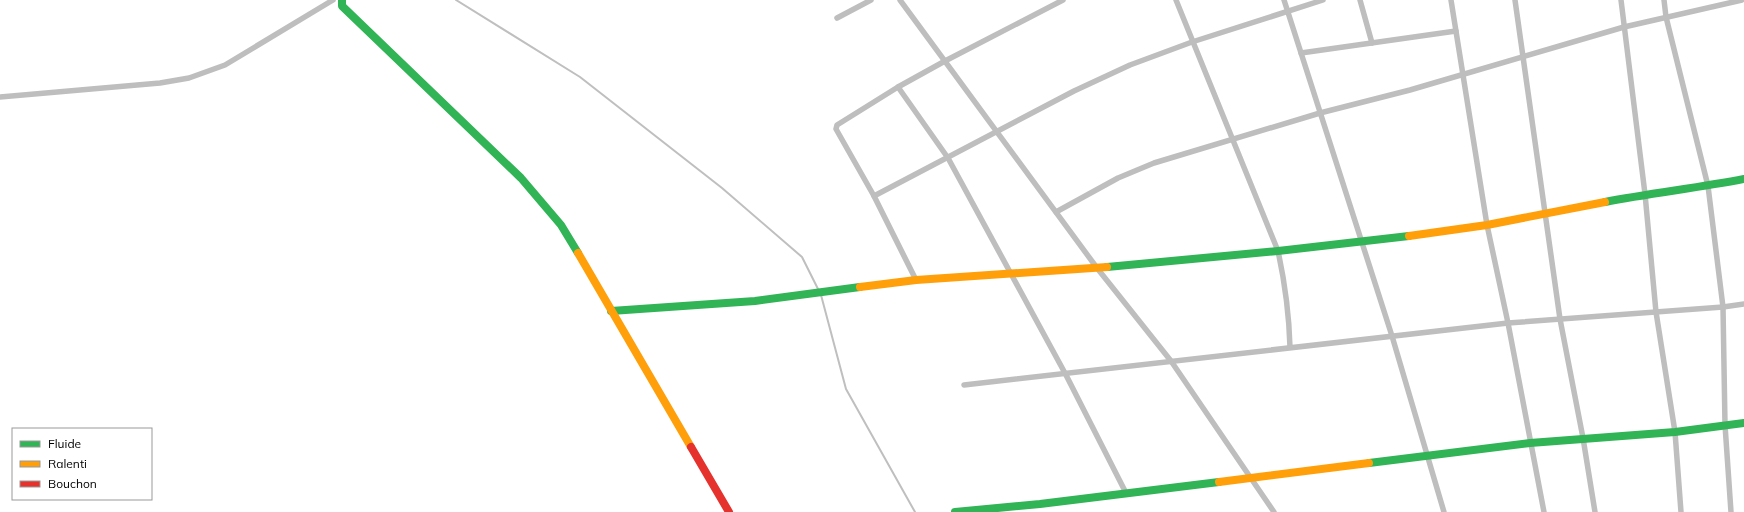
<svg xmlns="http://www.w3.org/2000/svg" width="1744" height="512" viewBox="0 0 1744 512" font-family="Mulish,sans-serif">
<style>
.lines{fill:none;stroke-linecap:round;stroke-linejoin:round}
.stream{stroke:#bfbfbf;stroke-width:2}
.street{stroke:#bebebe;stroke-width:5.5}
.fast{stroke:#30b455;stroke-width:8}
.slow{stroke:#ff9f0a;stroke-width:8}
.jam{stroke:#e5322d;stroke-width:8}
</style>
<rect width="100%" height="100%" fill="#fff"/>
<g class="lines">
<!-- stream -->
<g class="stream">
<polyline points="456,0 580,77 722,188 802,257 819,291"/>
<polyline points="821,295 846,389 915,512"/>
</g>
<!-- street -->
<g class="street">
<polyline points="900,0 1097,268 1171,361 1274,512"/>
<path d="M 1176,0 L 1278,251 C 1285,283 1289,314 1290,347"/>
<polyline points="1284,0 1392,336 1444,512"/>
<polyline points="1360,0 1372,43"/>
<polyline points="1451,0 1487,225 1508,323 1544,512"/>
<polyline points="1515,0 1560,319 1583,438 1595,512"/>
<polyline points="1621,0 1645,194 1656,312 1675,432 1681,512"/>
<polyline points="1664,0 1666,17 1708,186 1723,307 1725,425 1731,512"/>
<polyline points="837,18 871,0"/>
<polyline points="1301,53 1456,31"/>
<polyline points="898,87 948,158 1066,375 1126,493"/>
<polyline points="0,97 160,83 189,78 225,65 333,0"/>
<polyline points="874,196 1074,91 1130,65 1192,42 1323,0"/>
<polyline points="1056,212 1118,178 1154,163 1320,113 1410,90 1624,27 1742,0"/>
<polyline points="916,280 874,196 836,129 837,125 898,87 945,61 1063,0"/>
<polyline points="964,385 1508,323 1723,307 1744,304"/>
</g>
<!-- fast -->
<g class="fast">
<polyline points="342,0 342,6 521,178 561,225 578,253"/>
<path d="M 1605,202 C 1651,193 1698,188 1744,179"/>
<polyline points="1107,267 1278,251 1409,236"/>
<polyline points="611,311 755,301 860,287"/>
<polyline points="1369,463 1530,443 1675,432 1744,423"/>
<polyline points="955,512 1040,504 1219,482"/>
</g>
<!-- slow -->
<g class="slow">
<polyline points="1409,236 1487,225 1605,202"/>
<polyline points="578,253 691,447"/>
<polyline points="860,287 916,280 1107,267"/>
<polyline points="1219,482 1369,463"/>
</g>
<!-- jam -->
<polyline class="jam" points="691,447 729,512"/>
</g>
<!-- legend -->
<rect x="12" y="428" width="140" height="72" fill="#ffffff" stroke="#999999"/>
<rect x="20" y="441" width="20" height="6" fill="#30b455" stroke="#999999"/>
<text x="48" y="448" font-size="12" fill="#000000">Fluide</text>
<rect x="20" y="461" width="20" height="6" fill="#ff9f0a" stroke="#999999"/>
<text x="48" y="468" font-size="12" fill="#000000">Ralenti</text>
<rect x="20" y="481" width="20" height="6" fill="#e5322d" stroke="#999999"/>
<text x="48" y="488" font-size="12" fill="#000000">Bouchon</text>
</svg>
